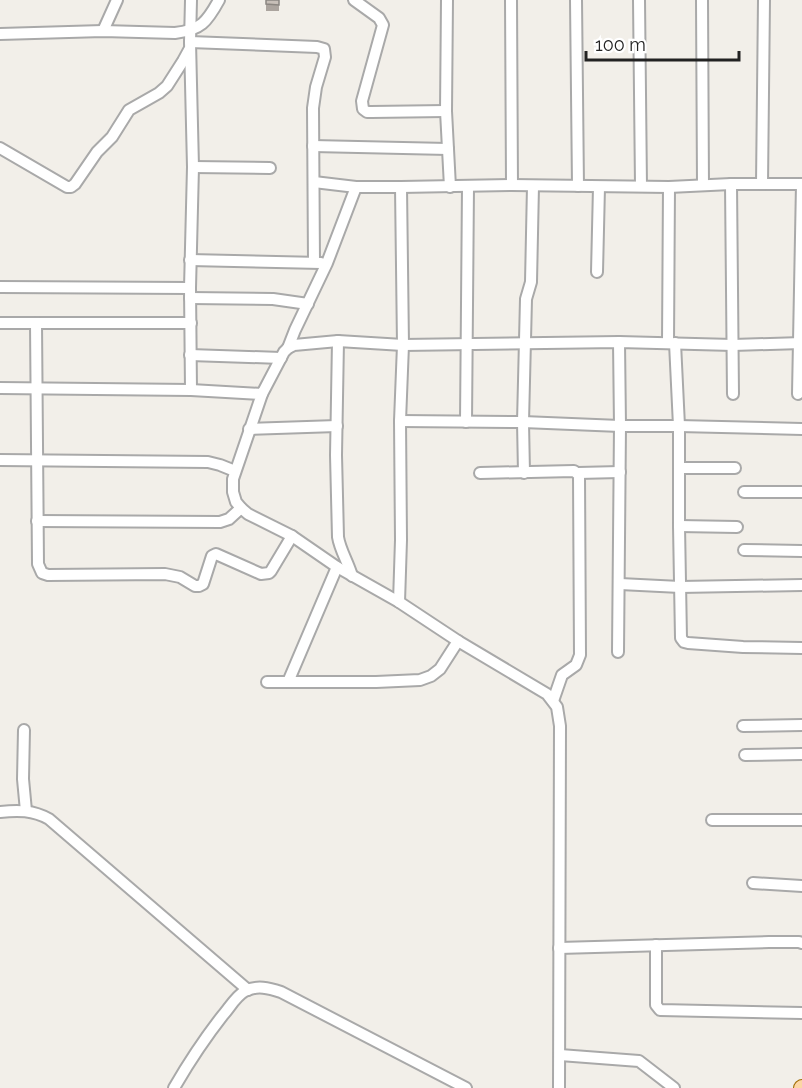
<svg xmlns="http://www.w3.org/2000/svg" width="802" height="1088" viewBox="0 0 802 1088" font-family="Raleway,sans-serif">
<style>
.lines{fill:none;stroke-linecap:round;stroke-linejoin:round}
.minor-casing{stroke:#a9a9a9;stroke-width:14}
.major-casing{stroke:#a06b00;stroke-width:16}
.minor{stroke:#fff;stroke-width:10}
.major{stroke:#fcd6a4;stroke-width:14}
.wall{fill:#aba49e}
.building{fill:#c7bfb8;stroke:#8b8681;stroke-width:1.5}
</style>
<rect width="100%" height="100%" fill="#f2efe9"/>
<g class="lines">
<defs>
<g id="minor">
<polyline points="354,0 379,18 383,25 362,101 363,109 367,112 371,112 446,111"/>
<polyline points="447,0 446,111 450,187"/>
<polyline points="511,0 512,185"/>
<polyline points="576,0 578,186"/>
<polyline points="639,0 641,186"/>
<polyline points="702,0 703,185"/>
<polyline points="103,31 117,0"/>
<path d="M 0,34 L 103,31 L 175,33 C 201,30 207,22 219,0"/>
<polyline points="190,42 317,47 324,49 325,57 316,87 313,108 314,262"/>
<polyline points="313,146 448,149"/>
<polyline points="0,148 67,187 71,187 75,184 97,152 112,137 129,110 159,93 167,86 183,61 189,50"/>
<polyline points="193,167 270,168"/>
<polyline points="314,182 356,187 401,187 512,185 669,187 731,184 802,184"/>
<polyline points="731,184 733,394"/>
<polyline points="762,184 764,0"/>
<polyline points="190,260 321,263"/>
<polyline points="597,272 599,187"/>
<polyline points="0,287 190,288"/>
<polyline points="190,298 273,299 308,304"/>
<polyline points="0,323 191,323"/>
<polyline points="36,323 38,564 42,573 48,575 165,574 180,577 195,586 199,586 203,584 212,556 216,554 261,574 269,573 271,571 292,536"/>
<path d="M 338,341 L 336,455 L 338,537 C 340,550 348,562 352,576"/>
<polyline points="668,343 669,187"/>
<polyline points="675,343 679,426 679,526 681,638 684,642 688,643 743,647 802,648"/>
<polyline points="288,348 295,330 327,263 356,187"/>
<polyline points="190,355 281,358"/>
<polyline points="0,388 191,390 262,394 284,352 288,348 294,345 338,341 403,345 619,342 733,345 802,343"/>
<polyline points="191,390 190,288 193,167 190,42 191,0"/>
<polyline points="262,394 233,479 233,492 236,502 241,508 248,514 292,536 337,567 399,602 458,641 547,694 557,707 560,726 559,1088"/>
<polyline points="798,394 802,184"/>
<polyline points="400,421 523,422 620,426 679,426 802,429"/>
<polyline points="466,422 468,187"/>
<polyline points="249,429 337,426"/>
<polyline points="0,460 208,462 220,465 235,471"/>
<polyline points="680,468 735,468"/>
<polyline points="480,473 574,471 579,475 580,655 576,665 562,675 553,701"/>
<polyline points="524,473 523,422 526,299 531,282 533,186"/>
<polyline points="578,473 620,472"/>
<polyline points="744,492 802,492"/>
<polyline points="37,521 220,522 229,519 241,508"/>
<polyline points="679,526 737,527"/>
<polyline points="744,550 802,551"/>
<polyline points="620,584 680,587 802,585"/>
<polyline points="399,602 401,540 400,421 403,345 401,187"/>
<polyline points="618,652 620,426 619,342"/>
<polyline points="267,682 376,682 420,680 431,676 440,669 458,641"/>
<polyline points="288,682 337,567"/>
<polyline points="743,726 802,725"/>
<polyline points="24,730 23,779 26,811"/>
<polyline points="745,755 802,754"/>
<path d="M 0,812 C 18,810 33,810 49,819 L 248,990"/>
<polyline points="712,820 802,820"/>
<polyline points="753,883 802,886"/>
<polyline points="656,945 656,1005 660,1010 802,1013"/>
<polyline points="559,948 769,942 799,942 802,943"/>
<polyline points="560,1055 639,1061 674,1088"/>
<path d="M 174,1088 C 189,1062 205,1038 223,1015 C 230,1007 236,996 245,991 C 257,985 269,988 281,992 L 466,1088"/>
</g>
<polyline id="major" points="801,1088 802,1087"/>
</defs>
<!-- minor casing -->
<use href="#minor" class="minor-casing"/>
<!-- major casing -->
<use href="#major" class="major-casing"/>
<!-- minor -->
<use href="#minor" class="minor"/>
<!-- major -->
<use href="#major" class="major"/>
</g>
<!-- wall -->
<rect class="wall" x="266" y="0" width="13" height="11"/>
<!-- building -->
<polygon class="building" points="266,0 279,0 279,5 266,4"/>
<!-- scale -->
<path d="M586 51v9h153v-9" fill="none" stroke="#222222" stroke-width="3"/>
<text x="595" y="51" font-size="18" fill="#222222" stroke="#ffffff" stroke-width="4.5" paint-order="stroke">100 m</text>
</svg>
